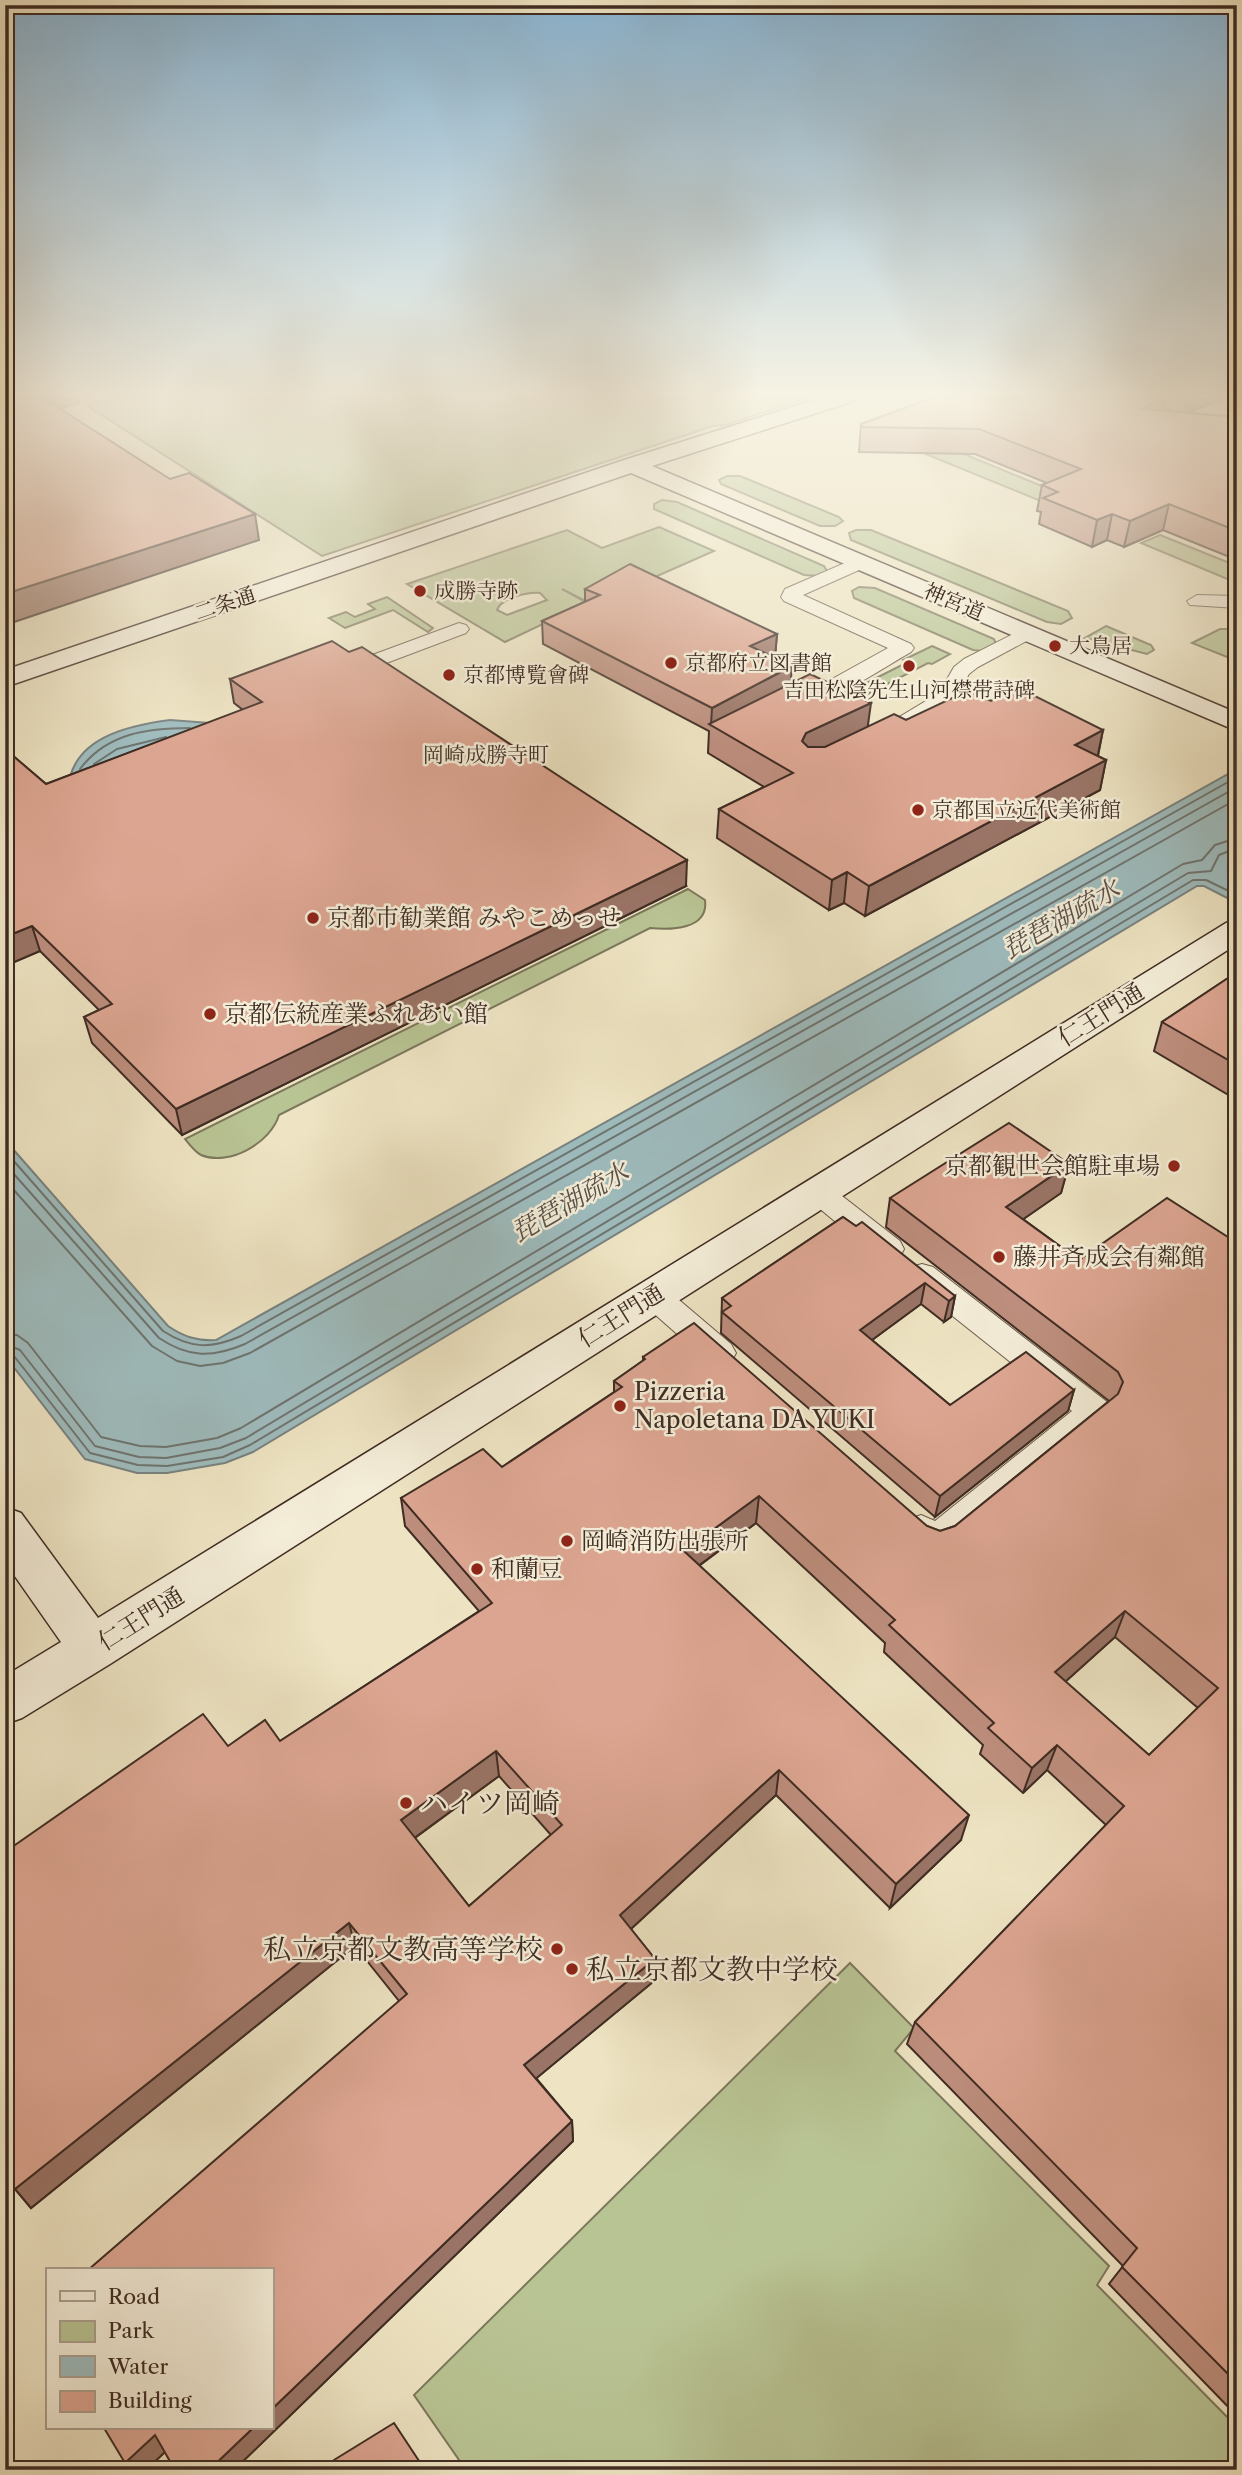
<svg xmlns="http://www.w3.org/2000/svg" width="1242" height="2475" viewBox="0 0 1242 2475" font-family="'Libre Caslon Text','Noto Serif JP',serif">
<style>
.green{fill:#b9c494;stroke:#7c785c;stroke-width:2;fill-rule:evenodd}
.water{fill:#9ebcbe;stroke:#788280;stroke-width:2}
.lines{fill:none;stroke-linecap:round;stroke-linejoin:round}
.shore{stroke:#6e7470;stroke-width:2}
.lane-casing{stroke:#6b5a4b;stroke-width:2}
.secondary-casing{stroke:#3f2c23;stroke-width:3}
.lane{fill:#f4edd8;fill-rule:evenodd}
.secondary{fill:#f4edd8;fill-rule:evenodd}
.wall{fill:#bd8e7d;stroke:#3f2c23;stroke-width:2;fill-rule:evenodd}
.shaded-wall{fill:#9a7466;stroke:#3f2c23;stroke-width:2}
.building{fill:#dca591;stroke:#3f2c23;stroke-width:2;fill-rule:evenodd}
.poi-dot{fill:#8f2418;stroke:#f4edd8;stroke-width:2.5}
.labels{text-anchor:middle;stroke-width:5;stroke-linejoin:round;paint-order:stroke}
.far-poi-label{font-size:21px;fill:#3f2c23;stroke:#f4edd8;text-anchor:start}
.far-street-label{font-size:21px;fill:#3f2c23;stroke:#f4edd8}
.far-neighbourhood-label{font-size:21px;fill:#3f2c23;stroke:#f4edd8}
.poi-label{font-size:24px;fill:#3f2c23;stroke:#f4edd8;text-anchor:start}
.street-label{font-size:24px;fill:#3f2c23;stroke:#f4edd8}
.water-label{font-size:26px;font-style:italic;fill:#57504a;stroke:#f4edd8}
.near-poi-label{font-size:28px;fill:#3f2c23;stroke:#f4edd8;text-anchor:start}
</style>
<rect width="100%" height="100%" fill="#eee4c3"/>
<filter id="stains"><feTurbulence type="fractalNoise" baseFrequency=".00286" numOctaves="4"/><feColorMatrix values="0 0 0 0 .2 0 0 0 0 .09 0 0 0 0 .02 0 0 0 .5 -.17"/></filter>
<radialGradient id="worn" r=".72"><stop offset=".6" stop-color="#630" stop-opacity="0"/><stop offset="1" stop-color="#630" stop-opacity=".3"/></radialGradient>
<!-- green -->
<g class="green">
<polygon points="110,398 808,398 725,425 713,426 322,556 86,405"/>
<polygon points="930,440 1061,494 1043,502 916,450"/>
<polygon points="727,476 740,476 839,517 843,521 835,526 820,526 721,484 719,480"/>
<polygon points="662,500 677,502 824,566 827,571 819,576 804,575 654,509 654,504"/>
<path d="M 659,527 L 714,551 L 605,599 L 589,603 L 562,589 L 587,603 L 505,642 L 407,584 L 567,530 L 602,548 ZM 540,593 L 547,600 L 507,615 L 497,610 C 501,598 527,592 540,593 Z"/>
<polygon points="856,530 871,530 1068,611 1072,618 1061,624 1047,622 851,540 849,533"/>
<polygon points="1160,535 1237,566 1237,583 1141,543"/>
<polygon points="859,587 875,588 994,639 996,644 983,651 973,650 854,598 852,591"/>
<polygon points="387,597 433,628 428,632 393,610 345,628 329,618 346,612 355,617 375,609 368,604"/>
<polygon points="1106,626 1151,645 1154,650 1147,654 1085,638"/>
<polygon points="1220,629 1237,629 1237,661 1192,643"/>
<polygon points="932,646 950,654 932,664 928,663 827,715 815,709 906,663 903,660"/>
<path d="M 688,889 L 705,900 C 709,930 670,930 650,928 L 279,1115 C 271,1142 230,1167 201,1155 C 195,1152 189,1144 185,1139 Z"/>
<polygon points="850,1963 914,2028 895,2051 1109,2266 1097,2285 1237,2427 1237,2470 466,2470 414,2395"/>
</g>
<!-- water -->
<g class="water">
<path d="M 170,720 L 210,723 L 70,777 C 81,735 133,725 170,720 Z"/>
<path d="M 1237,769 L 1237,863 L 1228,869 L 1237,876 L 1237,903 L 1204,886 L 1197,886 L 253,1452 L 225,1463 L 167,1473 L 137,1473 L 85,1459 L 5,1356 L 5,1140 L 168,1326 C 184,1337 197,1341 216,1340 Z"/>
</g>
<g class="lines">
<!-- shore -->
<g class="shore">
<polyline points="94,764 117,749 166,737"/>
<path d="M 80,769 C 107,733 148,728 190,728"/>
<path d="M 5,1151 L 163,1331 C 191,1349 211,1349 241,1336 L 1237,777"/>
<path d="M 5,1164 L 159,1338 C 189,1358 212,1358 245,1344 L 1237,787"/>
<polyline points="5,1180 152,1346 177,1361 200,1366 223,1363 250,1353 1237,799"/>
<polyline points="5,1334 17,1335 28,1343 101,1437 140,1446 166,1447 217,1438 241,1428 1183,864 1202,860 1215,845 1237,838"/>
<polyline points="5,1344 20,1350 95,1446 139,1457 166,1458 220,1448 246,1438 1188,873 1211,871 1219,855 1237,848"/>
<polyline points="5,1353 14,1356 90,1453 138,1465 167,1466 223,1457 250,1445 1193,880 1206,880 1237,895"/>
</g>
<defs>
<g id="lane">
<path d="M 861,556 L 870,562 L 868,566 L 803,595 L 911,644 L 914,648 L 911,652 C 882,668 825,710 792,701 L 789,697 L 792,693 L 814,689 L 888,648 L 784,601 L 781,597 L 785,589 Z"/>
<polygon points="1197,595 1237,596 1237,608 1190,605 1187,601"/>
<polygon points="459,623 466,625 469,629 466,633 381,665 367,665 364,661 367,657"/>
<polygon points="1027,627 1034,629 1037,633 1034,637 978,667 969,674 954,701 902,735 886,735 883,730 886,725 939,693 954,667 964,659"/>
<polygon points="818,1182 828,1185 900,1241 904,1249 900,1257 889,1260 878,1257 808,1199 804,1192 808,1185"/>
<path d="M 922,1264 L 933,1267 L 1107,1402 L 1111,1411 L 1107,1420 L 947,1551 C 926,1559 913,1548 904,1529 L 909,1519 L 921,1515 L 935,1521 L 1072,1411 L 911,1283 L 907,1275 L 911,1267 Z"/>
<polygon points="654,1285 665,1288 731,1344 736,1353 731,1362 720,1365 709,1362 643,1304 639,1296 643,1288"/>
</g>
<g id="secondary">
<polygon points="821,398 854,398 851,402 652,466 1237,713 1237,731 631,473 5,687 5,670 624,460"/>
<polygon points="1237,920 1237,944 110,1664 22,1718 5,1724 5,1676 61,1642 5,1562 5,1507 21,1513 98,1618 1226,923"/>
</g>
</defs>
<!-- lane casing -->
<use href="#lane" class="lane-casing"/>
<!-- secondary casing -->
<use href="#secondary" class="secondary-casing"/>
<!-- lane -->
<use href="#lane" class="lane"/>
<!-- secondary -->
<use href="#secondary" class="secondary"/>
</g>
<!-- wall -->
<g class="wall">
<path d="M 932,398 L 1223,398 L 1188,413 L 1237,417 L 1237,560 L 1163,530 L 1124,547 L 1107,540 L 1092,547 L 1039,524 L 1041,512 L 1037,511 L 1042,485 L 1047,483 L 975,454 L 859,452 L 861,424 ZM 1164,408 L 1177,412 L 1164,411 Z"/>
<polygon points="585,589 777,634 775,657 773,658 790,684 868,727 906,720 991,701 1103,730 1098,756 1106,760 1100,790 865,916 844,903 829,910 717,838 719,809 764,787 708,753 709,731 543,644 542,621 585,602"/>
<polygon points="230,679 686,886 182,1135 92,1043 84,1017 99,1010 40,951 12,963 5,956 5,749 46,784 243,710 234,703"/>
<polygon points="1237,972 1237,1100 1154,1051 1162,1022"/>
<path d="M 1069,1164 L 1061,1193 L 1023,1219 L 1079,1260 L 1228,1237 L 1237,1230 L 1237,2416 L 1109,2284 L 1123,2266 L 907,2044 L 915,2022 L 1106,1825 L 1047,1770 L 1023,1793 L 980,1754 L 983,1745 L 884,1652 L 885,1643 L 756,1523 L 699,1566 L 961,1840 L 890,1908 L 776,1795 L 631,1929 L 655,1959 L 654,1981 L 536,2078 L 572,2121 L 573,2141 L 234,2470 L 175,2470 L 165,2452 L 146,2470 L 132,2470 L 125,2463 L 399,2001 L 355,1946 L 31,2208 L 15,2189 L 228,1746 L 280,1741 L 479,1611 L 405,1526 L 401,1498 L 502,1467 L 614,1392 L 614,1381 L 643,1361 L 643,1357 L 927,1526 L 940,1531 L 955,1526 L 1109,1401 L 886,1227 L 890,1198 ZM 1115,1637 L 1198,1708 L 1149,1755 L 1065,1682 ZM 499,1776 L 551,1835 L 469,1906 L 415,1838 Z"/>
<polygon points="843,1217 955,1296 951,1317 944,1322 921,1304 872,1340 950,1405 1074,1390 1068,1411 935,1517 721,1333 722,1298"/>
</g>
<!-- shaded-wall -->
<g class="shaded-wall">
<polygon points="32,398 78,398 79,403 36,415"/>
<polygon points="1188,398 1223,398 1184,414"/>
<polygon points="1166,399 1161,424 1141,409"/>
<polygon points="1169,504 1163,530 1124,547 1130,521"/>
<polygon points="255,514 259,540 5,625 5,594"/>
<polygon points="1112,514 1107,540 1092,547 1097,520"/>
<polygon points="777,634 775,657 749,670 750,646"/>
<polygon points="792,666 790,690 711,725 712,708"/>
<polygon points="871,703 867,732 804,762 802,741 806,733"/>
<polygon points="1103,730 1097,759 1075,745"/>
<polygon points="1106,760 1100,790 865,916 869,886"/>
<polygon points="687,860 686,886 182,1135 176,1109"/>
<polygon points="847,872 844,903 829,910 832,880"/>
<polygon points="32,926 40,951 12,963 5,941 5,937"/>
<polygon points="1069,1164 1061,1193 999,1236 1006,1207"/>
<polygon points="925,1283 921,1304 857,1351 860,1330"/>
<polygon points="955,1296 951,1317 944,1322 949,1301"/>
<polygon points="1074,1390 1068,1411 935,1517 940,1496"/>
<polygon points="759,1496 756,1523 682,1578 684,1551"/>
<polygon points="1125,1611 1115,1637 1046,1699 1055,1672"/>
<polygon points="1057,1745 1047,1770 1023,1793 1032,1768"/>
<polygon points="496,1751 499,1776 406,1844 401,1820"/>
<polygon points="779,1770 776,1795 620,1939 620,1915"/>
<polygon points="969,1815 961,1840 890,1908 896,1884"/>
<polygon points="349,1923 355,1946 31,2208 15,2189"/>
<polygon points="655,1959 654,1981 527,2086 524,2065"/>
<polygon points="572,2121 573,2141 234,2470 209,2470 253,2428 271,2428 271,2410"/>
<polygon points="155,2435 168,2449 146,2470 132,2470 125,2463"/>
</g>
<!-- building -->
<g class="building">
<polygon points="5,398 43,398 170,479 189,473 255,514 5,594"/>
<polygon points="932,398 1164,398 1166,399 1141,409 1237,417 1237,531 1169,504 1130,521 1112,514 1097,520 1043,498 1058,492 1042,485 1081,469 979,429 862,427 861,424"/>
<polygon points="630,564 777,634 750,646 792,666 712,708 542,621 600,595 585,589"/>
<polygon points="332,641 349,652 362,647 687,860 176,1109 84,1017 112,1004 32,926 5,937 5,749 46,784 262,702 230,679"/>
<polygon points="810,674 871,703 806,733 802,741 808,747 825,747 894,714 906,720 969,690 991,701 1019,688 1103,730 1075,745 1106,760 869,886 847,872 832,880 719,809 793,773 709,724"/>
<polygon points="1237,972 1237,1065 1162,1022"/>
<path d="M 1009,1123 L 1069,1164 L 1006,1207 L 1079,1260 L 1167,1198 L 1228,1237 L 1237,1230 L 1237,2383 L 1122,2267 L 1137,2248 L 915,2022 L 1124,1806 L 1057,1745 L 1032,1768 L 988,1728 L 994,1723 L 889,1625 L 895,1620 L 759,1496 L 684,1551 L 969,1815 L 896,1884 L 779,1770 L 620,1915 L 655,1959 L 524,2065 L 572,2121 L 271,2410 L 271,2270 L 88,2270 L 407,1994 L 349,1923 L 15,2189 L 5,2172 L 5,1852 L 203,1714 L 228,1746 L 265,1720 L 280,1741 L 492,1603 L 401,1498 L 483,1449 L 502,1467 L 622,1387 L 614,1381 L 645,1359 L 643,1357 L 694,1323 L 927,1526 L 940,1531 L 955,1526 L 1118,1394 L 1123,1382 L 1118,1372 L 890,1198 ZM 1125,1611 L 1218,1688 L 1149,1755 L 1055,1672 ZM 496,1751 L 562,1825 L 469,1906 L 401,1820 Z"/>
<polygon points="843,1217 856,1226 862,1222 955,1296 949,1301 925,1283 860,1330 950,1405 1026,1352 1074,1390 940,1496 722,1312 731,1306 722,1298"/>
<polygon points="394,2423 425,2470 324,2470 334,2460"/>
<polygon points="104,2428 253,2428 209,2470 175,2470 155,2435 125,2463"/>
</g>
<!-- sky -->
<linearGradient id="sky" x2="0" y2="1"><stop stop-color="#8ab7d7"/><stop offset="0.53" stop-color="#f7f3e4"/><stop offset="1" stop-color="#f7f3e4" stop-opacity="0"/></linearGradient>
<rect width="1242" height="745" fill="url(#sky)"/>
<!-- markers -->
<g class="poi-dot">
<circle cx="420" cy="591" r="7"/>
<circle cx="1055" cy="646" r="7"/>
<circle cx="671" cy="663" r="7"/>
<circle cx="909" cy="666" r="7"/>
<circle cx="449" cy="675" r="7"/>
<circle cx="918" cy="810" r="7"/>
<circle cx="313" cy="918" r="7"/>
<circle cx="210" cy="1014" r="7"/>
<circle cx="1174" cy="1166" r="7"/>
<circle cx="999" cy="1257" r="7"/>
<circle cx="620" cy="1406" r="7"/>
<circle cx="567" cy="1541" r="7"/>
<circle cx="477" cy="1569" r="7"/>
<circle cx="406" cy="1803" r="7"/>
<circle cx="557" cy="1949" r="7"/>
<circle cx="572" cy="1969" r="7"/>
</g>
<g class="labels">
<!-- far-poi labels -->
<g class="far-poi-label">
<text x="434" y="598">成勝寺跡</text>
<text x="1069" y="653">大鳥居</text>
<text x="685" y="670">京都府立図書館</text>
<text x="463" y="682">京都博覧會碑</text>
<text x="909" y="697" text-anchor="middle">吉田松陰先生山河襟帯詩碑</text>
<text x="932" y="817">京都国立近代美術館</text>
</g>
<!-- far-street labels -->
<g class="far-street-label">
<text transform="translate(954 602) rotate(23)" y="7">神宮道</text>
<text transform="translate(225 604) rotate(-19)" y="7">二条通</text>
</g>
<!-- far-neighbourhood labels -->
<g class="far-neighbourhood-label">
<text x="486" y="762">岡崎成勝寺町</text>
</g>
<!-- poi labels -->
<g class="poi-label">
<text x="327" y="926">京都市勧業館 みやこめっせ</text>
<text x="224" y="1022">京都伝統産業ふれあい館</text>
<text x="1160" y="1174" text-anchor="end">京都観世会館駐車場</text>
<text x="1013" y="1265">藤井斉成会有鄰館</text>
<text x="634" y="1400">Pizzeria<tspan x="634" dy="28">Napoletana DA YUKI</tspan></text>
<text x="581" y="1549">岡崎消防出張所</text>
<text x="491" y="1577">和蘭豆</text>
</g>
<!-- street labels -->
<g class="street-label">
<text transform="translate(1101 1015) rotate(-32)" y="8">仁王門通</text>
<text transform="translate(621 1316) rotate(-32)" y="8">仁王門通</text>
<text transform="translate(141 1619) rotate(-32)" y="8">仁王門通</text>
</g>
<!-- water labels -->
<g class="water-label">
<text transform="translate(1061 919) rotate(-30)" y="9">琵琶湖疏水</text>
<text transform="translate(570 1202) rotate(-30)" y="9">琵琶湖疏水</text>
</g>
<!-- near-poi labels -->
<g class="near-poi-label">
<text x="420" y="1813">ハイツ岡崎</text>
<text x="543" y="1959" text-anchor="end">私立京都文教高等学校</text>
<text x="586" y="1979">私立京都文教中学校</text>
</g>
</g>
<!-- margin -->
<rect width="1242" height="2475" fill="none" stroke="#eee4c3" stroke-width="28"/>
<rect x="7" y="7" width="1228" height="2461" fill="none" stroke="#3f2c23" stroke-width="3.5"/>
<rect x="14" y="14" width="1214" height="2447" fill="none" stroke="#3f2c23" stroke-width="2"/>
<!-- legend -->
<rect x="46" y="2268" width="228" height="161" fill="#f4edd8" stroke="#aca090" stroke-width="2"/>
<rect x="60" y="2291" width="35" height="10" fill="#f4edd8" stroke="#aca090" stroke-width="2"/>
<text x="108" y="2304" font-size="21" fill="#3f2c23">Road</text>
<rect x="60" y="2321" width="35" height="21" fill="#b9c494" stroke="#aca090" stroke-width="2"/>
<text x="108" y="2338" font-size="21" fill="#3f2c23">Park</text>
<rect x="60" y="2356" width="35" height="21" fill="#9ebcbe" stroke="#aca090" stroke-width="2"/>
<text x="108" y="2374" font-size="21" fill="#3f2c23">Water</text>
<rect x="60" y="2391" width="35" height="21" fill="#dca591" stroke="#aca090" stroke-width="2"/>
<text x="108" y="2408" font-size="21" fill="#3f2c23">Building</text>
<rect width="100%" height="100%" filter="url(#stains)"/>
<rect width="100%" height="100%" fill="url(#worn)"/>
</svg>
